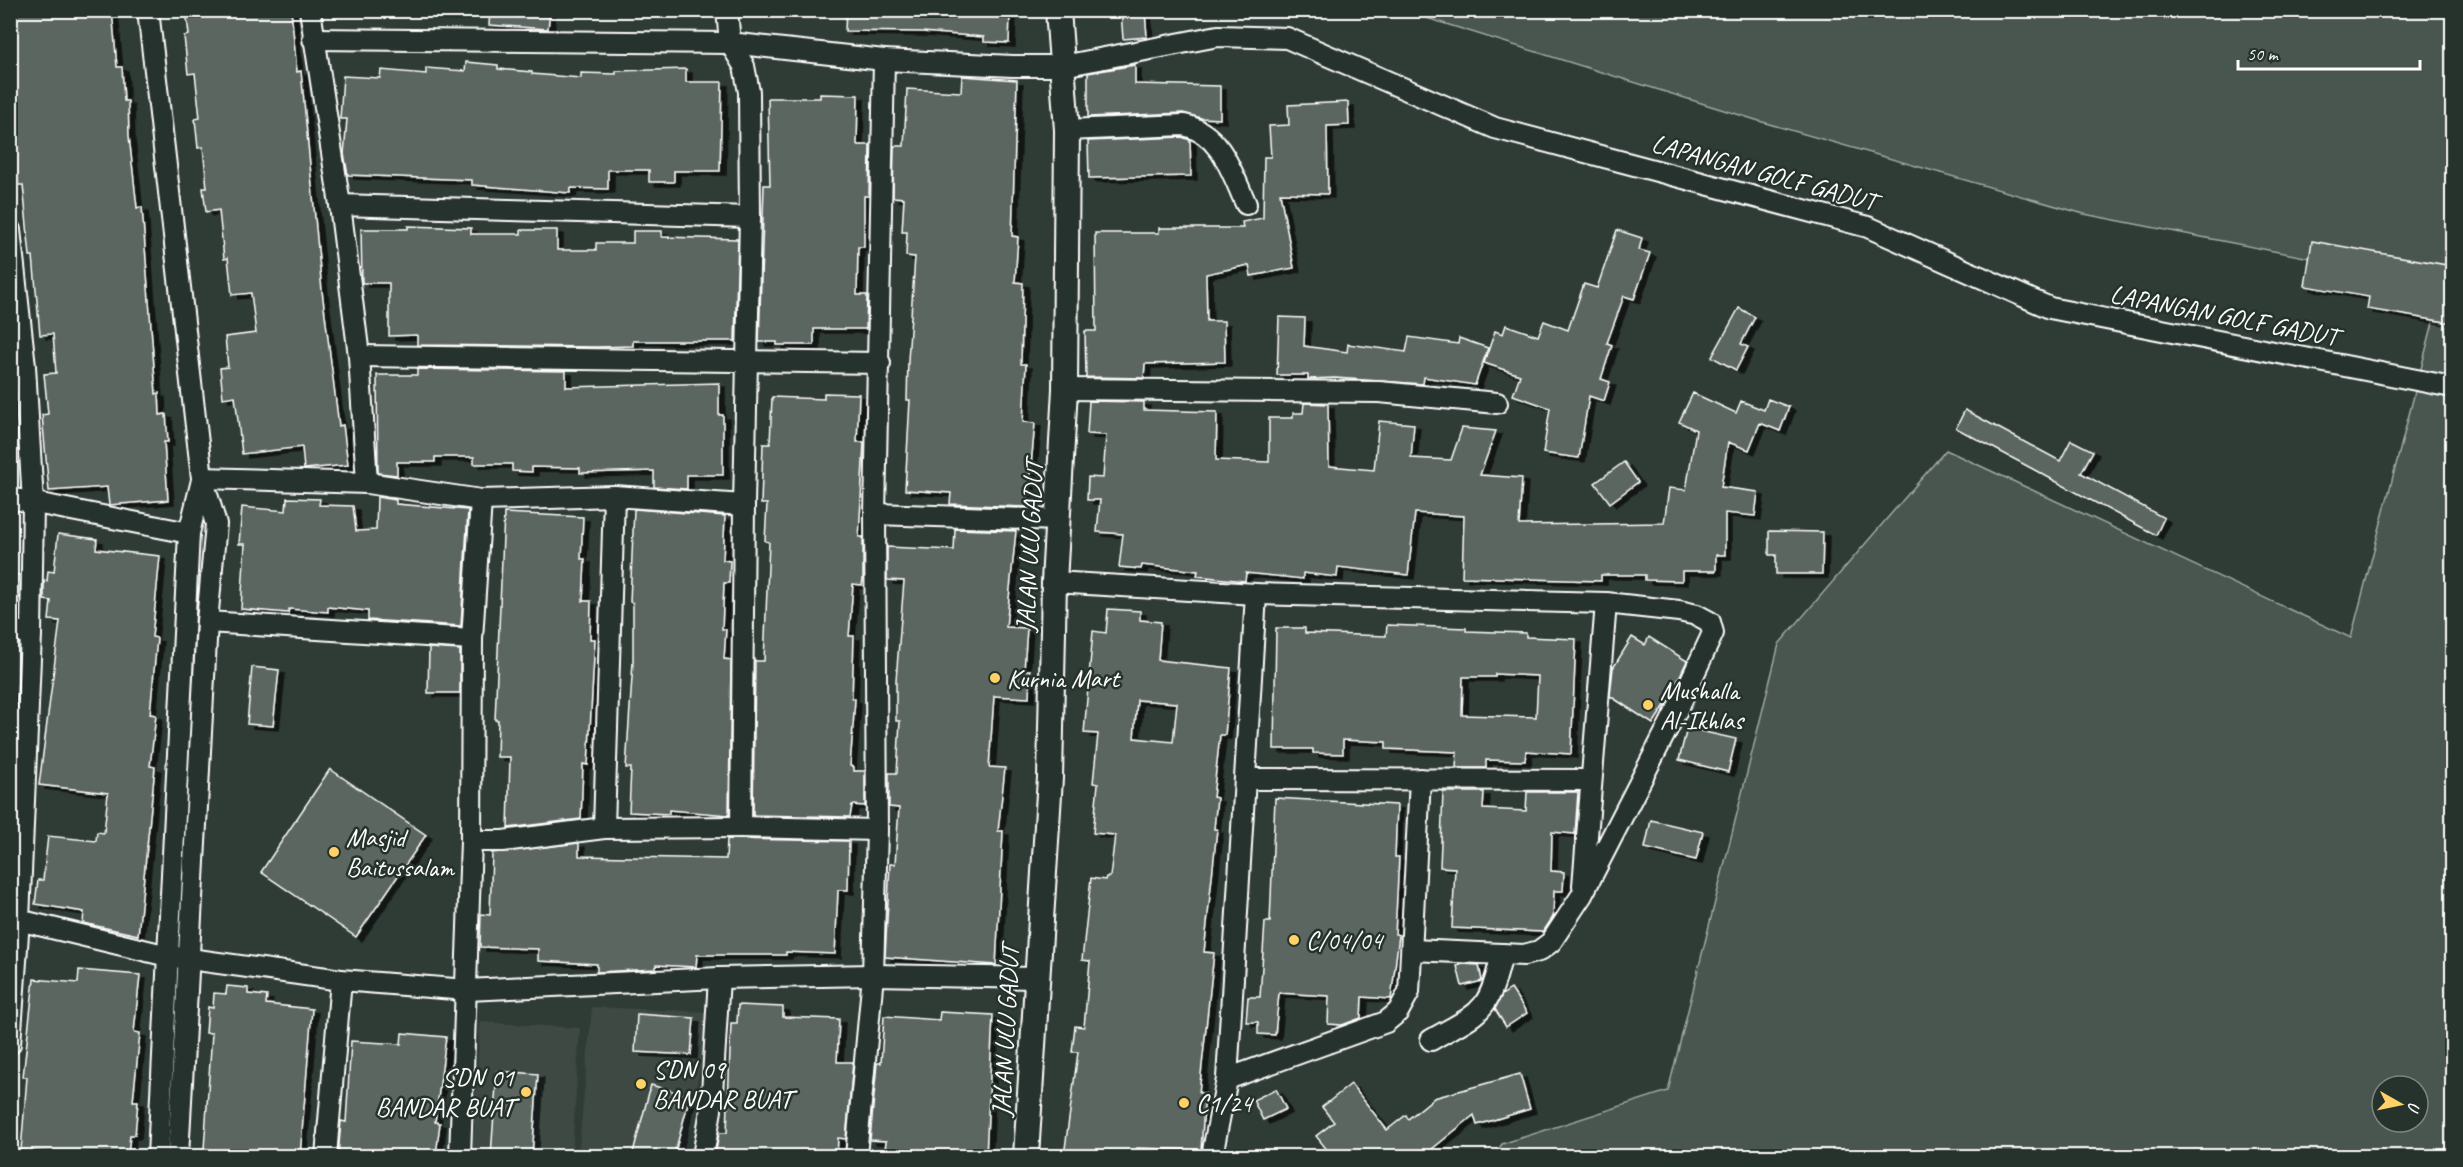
<svg xmlns="http://www.w3.org/2000/svg" width="2463" height="1167" viewBox="0 0 2463 1167" font-family="Caveat,sans-serif">
<style>
.built{fill:#3c4842}
.green{fill:#4a544f;stroke:#a4aaa7;stroke-width:1.5;fill-rule:evenodd}
.building{fill:#5b6661;stroke:#fff;stroke-width:1.5;fill-rule:evenodd;filter:url(#shadow)}
.lines{fill:none;stroke-linecap:round;stroke-linejoin:round}
.minor-casing{stroke:#fff;stroke-width:24}
.tertiary-casing{stroke:#fff;stroke-width:28}
.minor{stroke:#26332d;stroke-width:20}
.tertiary{stroke:#26332d;stroke-width:24}
.poi-dot{fill:#ffd166;stroke:#26332d;stroke-width:2}
.labels{text-anchor:middle;stroke-width:5;stroke-linejoin:round;paint-order:stroke}
.street-label{font-size:26px;fill:#fff;stroke:#26332d}
.poi-label{font-size:26px;fill:#fff;stroke:#26332d;text-anchor:start}
</style>
<defs>
<filter id="shadow"><feDropShadow dx="6" dy="4" stdDeviation="0" flood-color="#0009"/></filter>
</defs>
<rect width="100%" height="100%" fill="#2f3b35"/>
<filter id="ink" filterUnits="userSpaceOnUse"><feTurbulence type="fractalNoise" baseFrequency=".0167" numOctaves="2"/><feDisplacementMap in="SourceGraphic" scale="12" xChannelSelector="R" yChannelSelector="G"/><feConvolveMatrix kernelMatrix="1 2 1 2 8 2 1 2 1" color-interpolation-filters="sRGB"/></filter>
<g filter="url(#ink)">
<!-- built -->
<g class="built">
<polygon points="592,1007 712,1012 682,1156 578,1156"/>
<polygon points="480,1022 580,1028 572,1156 472,1156"/>
</g>
<!-- green -->
<path class="green" d="M 1404,11 L 2452,11 L 2452,1156 L 1494,1156 L 1502,1144 L 1668,1091 L 1779,644 L 1946,450 L 2351,638 L 2443,284 L 2084,214 L 1769,124 ZM 2382,1086 L 2418,1086 L 2418,1122 L 2382,1122 Z"/>
<!-- building -->
<g class="building">
<polygon points="10,10 112,10 117,67 122,67 124,101 128,101 129,136 137,208 142,207 156,394 159,393 160,415 166,414 168,442 164,442 168,500 109,505 107,487 49,491 42,415 48,414 44,374 56,373 53,334 40,335 33,256 30,256 23,185 18,185 13,113 10,114"/>
<polygon points="186,10 291,10 297,72 301,71 322,291 339,426 343,425 348,465 304,469 302,447 242,454 235,396 223,398 220,368 228,367 225,337 256,333 251,293 232,295 228,258 224,259 219,210 206,212 203,188 207,188 203,147 198,148 195,119 200,118 195,73 188,74 184,36 189,35"/>
<polygon points="490,10 550,10 548,29 489,25"/>
<polygon points="846,10 1010,12 1009,43 984,42 984,37 922,32 845,31"/>
<polygon points="1145,11 1147,37 1123,39 1121,12"/>
<polygon points="466,62 498,65 498,69 532,72 532,74 581,78 581,73 616,74 616,71 686,69 686,82 722,82 720,171 674,171 674,182 649,182 649,170 608,170 608,189 571,188 570,193 472,185 472,180 348,175 344,154 347,119 340,119 343,76 380,78 381,70 426,74 426,68 465,71"/>
<polygon points="1135,65 1135,84 1220,86 1220,119 1201,118 1183,113 1088,117 1088,73"/>
<polygon points="962,76 1017,80 1012,236 1018,237 1015,282 1023,283 1021,364 1026,364 1023,422 1035,423 1027,507 950,504 951,493 905,490 910,400 907,400 908,360 915,257 906,256 907,232 902,232 904,198 893,197 894,146 904,146 907,89 961,92"/>
<polygon points="820,94 858,95 857,145 870,145 869,196 864,196 864,247 858,247 857,295 867,295 866,329 814,329 814,345 777,345 777,342 759,342 764,185 770,185 768,98 820,98"/>
<polygon points="1348,102 1349,125 1327,126 1328,194 1280,193 1294,268 1251,276 1249,265 1206,274 1207,321 1224,321 1225,362 1145,364 1144,378 1086,377 1085,331 1096,331 1095,233 1159,233 1159,228 1243,228 1242,222 1263,218 1264,157 1271,157 1269,126 1289,125 1288,105"/>
<polygon points="1182,137 1190,140 1191,176 1089,178 1088,141"/>
<polygon points="408,226 471,228 471,234 521,234 521,230 557,230 557,250 596,250 596,243 633,243 633,231 662,231 662,237 738,239 735,341 633,341 633,346 596,347 417,345 417,335 389,336 389,283 362,283 361,229 408,229"/>
<polygon points="1617,230 1642,238 1639,250 1650,253 1634,299 1624,296 1607,343 1612,345 1601,379 1610,382 1604,401 1589,396 1579,458 1543,453 1550,408 1513,395 1520,375 1484,363 1495,331 1503,334 1506,325 1538,336 1544,321 1568,330 1584,284 1597,288"/>
<polygon points="2312,241 2452,266 2452,323 2367,309 2369,297 2305,286"/>
<polygon points="1739,308 1755,317 1741,344 1748,347 1736,370 1712,357"/>
<polygon points="1279,317 1305,318 1304,346 1347,352 1348,344 1406,352 1409,337 1458,344 1459,338 1488,348 1475,385 1424,377 1423,384 1335,378 1308,379 1308,375 1277,375"/>
<polygon points="417,369 566,371 566,387 719,383 719,415 723,415 723,475 687,475 687,489 654,487 654,471 580,473 580,468 532,467 532,472 512,471 512,464 474,464 474,457 435,457 435,462 397,462 397,475 378,473 377,375 417,375"/>
<polygon points="824,393 859,394 857,442 864,442 859,537 863,537 863,579 862,585 853,584 849,636 854,636 852,698 855,699 850,766 854,767 854,771 865,771 865,806 852,805 850,817 753,815 755,661 764,661 769,542 765,541 767,504 761,504 763,444 770,444 772,397 824,399"/>
<polygon points="1693,393 1736,413 1741,401 1764,410 1768,399 1789,407 1780,431 1760,423 1749,450 1728,442 1721,487 1758,492 1755,516 1725,513 1725,555 1716,555 1716,571 1682,571 1682,581 1645,580 1645,575 1601,575 1601,581 1462,577 1464,516 1415,513 1408,575 1338,567 1337,577 1303,573 1303,579 1246,573 1245,581 1197,576 1198,571 1142,565 1141,569 1119,567 1123,534 1097,532 1100,500 1087,500 1088,477 1103,478 1106,435 1087,434 1089,401 1144,402 1144,410 1217,412 1216,460 1269,462 1269,418 1293,418 1293,413 1303,413 1304,403 1328,404 1329,466 1374,470 1379,421 1414,424 1411,458 1451,460 1462,428 1496,431 1480,475 1522,478 1519,525 1664,523 1669,488 1686,490 1696,430 1679,422"/>
<polygon points="1965,410 2060,461 2071,440 2093,451 2081,473 2164,518 2156,535 1956,428"/>
<polygon points="1624,462 1638,482 1610,503 1595,483"/>
<polygon points="377,497 396,500 396,504 468,510 461,626 368,620 368,611 328,607 328,612 289,609 288,613 241,609 245,544 239,544 242,507 286,511 287,498 320,499 319,505 353,506 356,531 376,530"/>
<polygon points="634,509 725,516 723,560 730,561 729,583 724,583 722,629 726,629 724,659 731,660 729,815 669,810 669,814 629,812 631,768 626,768 633,662 633,603 630,602"/>
<polygon points="504,513 583,517 581,559 585,559 583,601 591,601 590,639 595,639 588,765 583,764 581,819 508,828 510,757 497,757 498,720 495,720"/>
<polygon points="955,529 1016,531 1006,627 1027,628 1024,670 1030,670 1029,698 994,696 989,767 1005,768 998,831 1003,831 996,965 885,957 890,864 895,864 899,808 889,807 889,773 897,773 900,721 896,721 896,680 904,581 887,580 887,547 954,550"/>
<polygon points="1769,531 1823,532 1822,574 1776,574 1776,555 1769,555"/>
<polygon points="58,534 97,539 96,549 160,556 152,637 157,638 150,714 156,715 150,766 155,767 138,935 83,923 84,912 35,904 38,880 43,880 48,836 96,841 97,832 104,833 108,793 39,785 60,621 49,620 51,601 44,600 44,580 47,581 48,571 54,572"/>
<polygon points="10,573 20,575 20,598 10,596"/>
<path d="M 1108,609 L 1140,611 L 1140,620 L 1161,622 L 1158,660 L 1231,668 L 1225,735 L 1220,735 L 1213,797 L 1217,798 L 1214,829 L 1217,829 L 1204,952 L 1214,953 L 1199,1093 L 1205,1093 L 1201,1150 L 1137,1148 L 1136,1156 L 1064,1156 L 1078,1052 L 1072,1052 L 1075,1026 L 1084,1027 L 1090,961 L 1082,960 L 1091,878 L 1105,880 L 1106,877 L 1110,877 L 1115,835 L 1093,833 L 1098,784 L 1093,783 L 1098,734 L 1084,733 L 1093,631 L 1106,633 ZM 1137,700 L 1177,703 L 1173,742 L 1134,738 Z"/>
<path d="M 1387,625 L 1466,628 L 1466,631 L 1526,633 L 1526,637 L 1576,639 L 1571,754 L 1526,751 L 1525,761 L 1486,760 L 1486,768 L 1456,768 L 1457,752 L 1386,749 L 1386,742 L 1343,740 L 1343,754 L 1313,753 L 1313,749 L 1274,749 L 1276,628 L 1305,628 L 1305,633 L 1386,636 ZM 1495,674 L 1538,676 L 1536,717 L 1462,715 L 1463,677 L 1495,677 Z"/>
<polygon points="1632,637 1645,645 1649,637 1687,661 1669,699 1653,724 1610,696 1613,668"/>
<polygon points="429,648 460,650 460,693 428,693"/>
<polygon points="252,667 279,670 273,726 247,724"/>
<polygon points="1687,728 1736,739 1728,772 1679,760"/>
<polygon points="330,769 426,835 356,937 261,872"/>
<polygon points="1443,792 1484,792 1483,809 1526,811 1527,792 1578,792 1575,834 1552,832 1551,871 1564,872 1563,891 1554,891 1553,917 1543,932 1452,928 1455,868 1440,867"/>
<polygon points="1275,798 1397,805 1395,857 1399,857 1395,934 1399,935 1391,999 1362,997 1361,1018 1342,1025 1328,1024 1329,996 1279,993 1275,1035 1258,1034 1258,1022 1246,1022 1248,997 1260,997 1265,922 1270,922"/>
<polygon points="1651,820 1703,832 1696,860 1645,848"/>
<polygon points="727,839 849,841 848,890 838,890 835,954 786,952 786,955 697,955 696,967 656,965 656,969 597,972 597,964 538,961 538,949 480,947 481,914 490,915 492,853 579,843 579,856 726,859"/>
<polygon points="1463,964 1479,965 1482,981 1462,986 1457,966"/>
<polygon points="79,970 140,975 134,1032 140,1033 133,1101 138,1101 135,1135 130,1135 128,1156 82,1156 21,1150 27,1077 23,1077 34,979 78,983"/>
<polygon points="227,986 248,988 248,994 267,996 266,1004 312,1009 300,1156 257,1156 257,1154 204,1149 212,1033 206,1033 208,1007 213,1008 214,993 226,994"/>
<polygon points="1511,989 1527,1013 1506,1027 1495,1009 1502,995"/>
<polygon points="738,1005 783,1007 783,1017 839,1019 837,1062 853,1062 846,1139 838,1138 837,1156 715,1156 719,1133 727,1133 731,1023 737,1023"/>
<polygon points="940,1012 993,1015 986,1156 933,1156 933,1154 885,1151 886,1141 870,1140 877,1063 881,1063 884,1016 939,1020"/>
<polygon points="637,1014 694,1018 691,1055 635,1052"/>
<polygon points="402,1033 446,1037 435,1122 440,1123 436,1155 385,1151 384,1156 338,1156 341,1121 346,1122 351,1041 401,1044"/>
<polygon points="497,1071 538,1074 532,1156 491,1156"/>
<polygon points="1520,1074 1530,1109 1477,1125 1474,1115 1432,1149 1438,1156 1332,1156 1316,1136 1334,1122 1322,1107 1351,1084 1387,1130 1406,1115 1408,1119 1434,1098"/>
<polygon points="651,1085 690,1096 674,1156 632,1156"/>
<polygon points="1276,1089 1286,1109 1263,1120 1253,1100"/>
</g>
<g class="lines">
<defs>
<g id="minor">
<polyline points="148,10 202,478 216,524 207,622 178,1156"/>
<polyline points="310,10 340,205 359,356 367,483 481,500 614,496 744,505"/>
<polyline points="727,10 730,43 744,66 749,92 750,217 744,505 741,827 877,830"/>
<polyline points="313,39 730,43 884,60"/>
<path d="M 1067,130 L 1184,125 C 1221,133 1232,173 1246,204"/>
<polyline points="340,205 750,217"/>
<polyline points="10,230 25,366 33,503 31,634 19,920 10,1044"/>
<polyline points="359,356 880,363"/>
<polyline points="1065,389 1379,392 1497,403"/>
<polyline points="202,478 367,483"/>
<polyline points="10,498 189,533"/>
<polyline points="875,514 1059,520"/>
<polyline points="1054,582 1256,594 1606,603 1679,611 1697,615 1710,622 1713,633 1679,706 1582,895 1551,942 1539,951 1524,955 1412,950"/>
<polyline points="207,622 472,639"/>
<polyline points="10,630 31,634"/>
<polyline points="1247,779 1591,780"/>
<polyline points="604,828 614,496"/>
<polyline points="471,841 503,841 604,828 741,827"/>
<polyline points="1583,886 1606,603"/>
<polyline points="10,918 168,956 341,980 467,990 719,978 873,975 1036,978"/>
<path d="M 1431,1040 C 1482,1011 1488,1014 1502,954"/>
<polyline points="1227,1079 1256,594"/>
<polyline points="158,1156 189,533 202,480"/>
<polyline points="326,1156 341,980"/>
<polyline points="460,1156 471,841 472,639 481,500"/>
<polyline points="703,1156 711,1110 719,978"/>
<polyline points="856,1156 873,975 877,830 875,514 884,60 1013,66 1063,66 1218,36 1287,38 1495,128 1868,227 2050,308 2452,387"/>
<polyline points="1212,1156 1227,1079 1386,1022 1398,1012 1409,992 1420,779"/>
</g>
<polyline id="tertiary" points="1026,1156 1050,778 1054,582 1065,389 1067,130 1058,10"/>
</defs>
<!-- minor casing -->
<use href="#minor" class="minor-casing"/>
<!-- tertiary casing -->
<use href="#tertiary" class="tertiary-casing"/>
<!-- minor -->
<use href="#minor" class="minor"/>
<!-- tertiary -->
<use href="#tertiary" class="tertiary"/>
</g>
</g>
<!-- markers -->
<g class="poi-dot">
<circle cx="995" cy="678" r="6"/>
<circle cx="1648" cy="705" r="6"/>
<circle cx="334" cy="852" r="6"/>
<circle cx="1294" cy="940" r="6"/>
<circle cx="641" cy="1084" r="6"/>
<circle cx="526" cy="1092" r="6"/>
<circle cx="1184" cy="1103" r="6"/>
</g>
<g class="labels">
<!-- street labels -->
<g class="street-label">
<text transform="translate(1764 172) rotate(15)" y="9">LAPANGAN GOLF GADUT</text>
<text transform="translate(2224 315) rotate(11)" y="9">LAPANGAN GOLF GADUT</text>
<text transform="translate(1029 546) rotate(-87)" y="9">JALAN ULU GADUT</text>
<text transform="translate(1005 1031) rotate(-87)" y="9">JALAN ULU GADUT</text>
</g>
<!-- poi labels -->
<g class="poi-label">
<text x="1007" y="687">Kurnia Mart</text>
<text x="1660" y="699">Mushalla<tspan x="1660" dy="30">Al-Ikhlas</tspan></text>
<text x="346" y="846">Masjid<tspan x="346" dy="30">Baitussalam</tspan></text>
<text x="1306" y="949">C/04/04</text>
<text x="653" y="1078">SDN 09<tspan x="653" dy="30">BANDAR BUAT</tspan></text>
<text x="514" y="1086" text-anchor="end">SDN 01<tspan x="514" dy="30">BANDAR BUAT</tspan></text>
<text x="1196" y="1112">C1/24</text>
</g>
</g>
<!-- margin -->
<rect width="2463" height="1167" fill="none" stroke="#26332d" stroke-width="36"/>
<rect x="18" y="18" width="2427" height="1131" fill="none" stroke="#fff" stroke-width="2" filter="url(#ink)"/>
<!-- north arrow -->
<g transform="translate(2400 1104) rotate(99)"><circle r="28" fill="#26332d" stroke="#7d8581" stroke-width="1.5"/>
<path d="M0-4.5L10 22L0 15L-10 22Z" fill="#ffd166"/>
<text y="-9" font-size="16" font-weight="bold" text-anchor="middle" fill="#ffffff">U</text>
</g>
<!-- scale -->
<path d="M2238 60v9h182v-9" fill="none" stroke="#ffffff" stroke-width="3"/>
<text x="2247" y="60" font-size="18" fill="#ffffff" stroke="#26332d" stroke-width="4.5" paint-order="stroke">50 m</text>
</svg>
